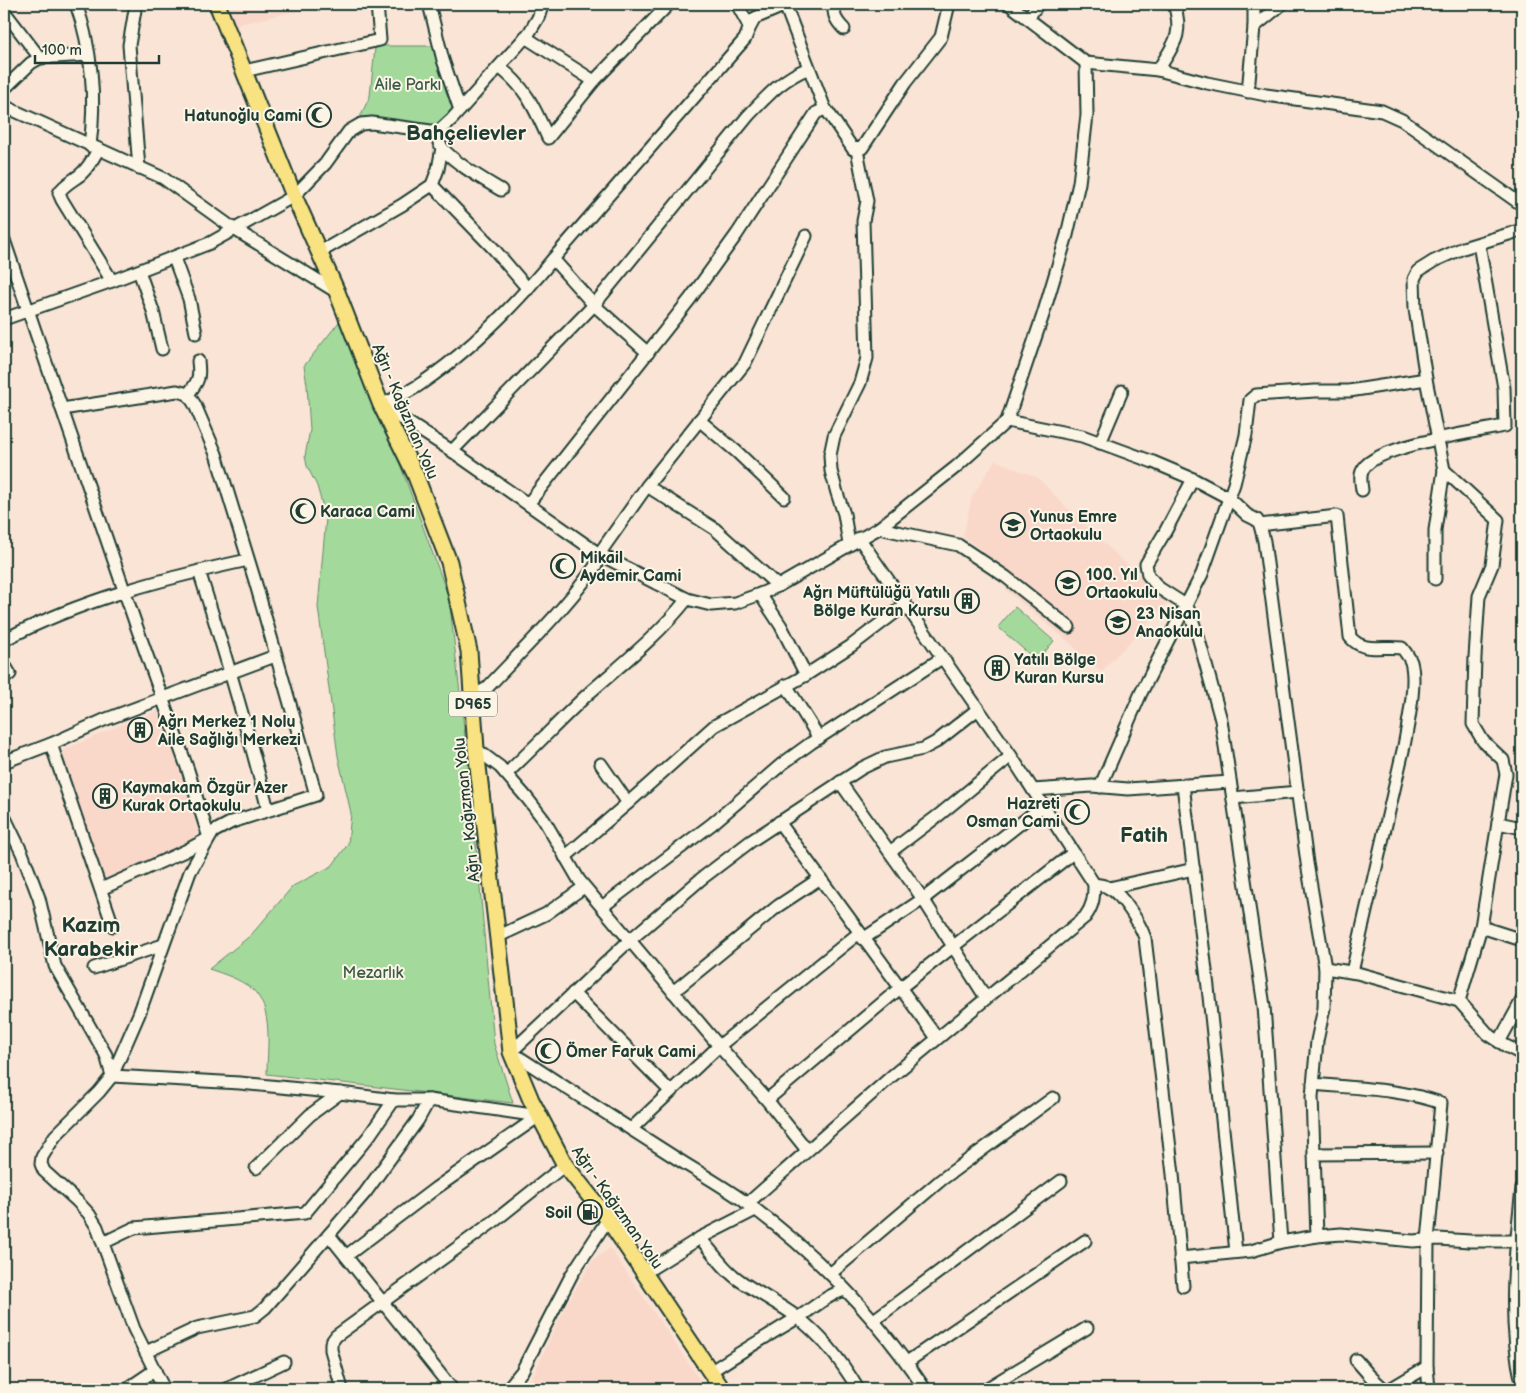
<svg xmlns="http://www.w3.org/2000/svg" width="1526" height="1393" viewBox="0 0 1526 1393" font-family="'Balsamiq Sans',sans-serif">
<style>
.built{fill:#f9d8ca}
.green{fill:#a4d99c;stroke:#628b68}
.lines{fill:none;stroke-linecap:round;stroke-linejoin:round}
.minor-casing{stroke:#1f3d34;stroke-width:15}
.major-casing{stroke:#1f3d34;stroke-width:19}
.minor{stroke:#fcf5e5;stroke-width:11}
.major{stroke:#f8e281;stroke-width:15}
.labels{text-anchor:middle;stroke-width:4;stroke-linejoin:round;paint-order:stroke}
.shield{fill:#fcf5e5;stroke:#617469;stroke-width:1}
.shield-label{font-size:15px;font-weight:bold;fill:#1f3d34}
.park-label{font-size:16px;fill:#3a5c49;stroke:#fcf5e5}
.poi-label{font-size:16px;font-weight:bold;fill:#1f3d34;stroke:#fcf5e5;text-anchor:start}
.street-label{font-size:16px;fill:#1f3d34;stroke:#fcf5e5}
.district-label{font-size:21px;font-weight:bold;fill:#1f3d34;stroke:#fcf5e5}
</style>
<rect width="100%" height="100%" fill="#fae4d5"/>
<filter id="ink" filterUnits="userSpaceOnUse"><feTurbulence type="fractalNoise" baseFrequency=".02" numOctaves="2"/><feDisplacementMap in="SourceGraphic" scale="10" xChannelSelector="R" yChannelSelector="G"/><feConvolveMatrix kernelMatrix="1 2 1 2 8 2 1 2 1" color-interpolation-filters="sRGB"/></filter>
<g filter="url(#ink)">
<!-- built -->
<g class="built">
<polygon points="228,4 327,4 235,25"/>
<polygon points="995,460 1038,478 1071,512 1167,602 1101,672 1070,643 1006,590 1016,576 963,537 972,497"/>
<polygon points="158,711 175,755 198,830 191,846 103,883 59,752 118,726"/>
<polygon points="610,1248 683,1355 706,1389 531,1389 528,1386 566,1305 593,1260"/>
</g>
<!-- green -->
<g class="green">
<polygon points="381,46 433,46 455,110 438,127 383,118 360,117 370,96 375,48"/>
<path d="M 339,322 L 393,445 L 449,598 L 471,788 L 494,1044 L 513,1103 L 267,1074 C 267,1048 274,1008 252,989 C 240,979 224,974 209,969 L 251,935 L 293,886 L 332,866 L 348,844 L 351,813 L 338,756 L 318,607 L 326,518 L 317,486 L 307,466 L 305,456 L 310,430 L 307,385 L 304,366 Z"/>
<polygon points="1015,607 1054,641 1037,661 998,627"/>
</g>
<g class="lines">
<defs>
<g id="minor">
<path d="M 76,4 C 92,48 96,99 90,146"/>
<polyline points="136,4 129,45 139,168"/>
<polyline points="429,4 443,60 460,110"/>
<path d="M 737,4 L 749,26 L 749,29 L 745,39 L 553,259 C 515,305 472,349 422,383 C 410,392 395,398 381,405 L 452,451 L 599,554 L 687,599 L 711,605 L 735,603 L 760,594 L 778,586 L 879,528 L 956,467 L 1007,421 L 1043,315 L 1067,235 L 1079,183 L 1087,115 L 1086,63"/>
<path d="M 834,4 C 833,15 836,21 844,29"/>
<polyline points="1009,4 1086,63 1158,70 1207,83 1266,95 1382,111 1402,120 1522,205"/>
<polyline points="785,5 825,109"/>
<polyline points="4,11 40,58"/>
<polyline points="1028,18 1038,4"/>
<polyline points="1254,27 1282,4"/>
<polyline points="749,29 755,18 788,4"/>
<polyline points="525,37 594,81"/>
<path d="M 499,67 C 526,87 535,109 548,138 L 594,81 L 669,4"/>
<path d="M 1158,70 C 1174,44 1184,35 1174,4"/>
<polyline points="244,71 380,40 377,4"/>
<polyline points="4,89 31,63 40,58 88,55"/>
<polyline points="1248,92 1254,27 1254,4"/>
<polyline points="4,106 163,178 234,229 337,292"/>
<path d="M 439,143 C 447,159 484,180 501,190"/>
<path d="M 98,150 C 93,159 89,167 81,174 C 74,180 63,185 59,193 L 62,200 L 112,281"/>
<polyline points="432,185 493,248 528,289"/>
<polyline points="4,240 136,625 188,770 209,838 185,851 101,889"/>
<polyline points="320,252 402,205 432,185 438,169 442,148"/>
<polyline points="174,258 189,299 196,333"/>
<polyline points="553,259 594,305 648,353"/>
<polyline points="139,271 153,311 162,349"/>
<polyline points="4,319 112,281 210,243 294,196 325,164 349,131 361,124 372,123 438,132 452,119 529,33 538,18 543,4"/>
<path d="M 188,394 C 199,381 200,377 198,361"/>
<polyline points="62,409 177,391 188,394 195,405 216,454 255,581 316,795 232,822 213,832 190,872 139,1014 112,1076 99,1092 55,1136 42,1157 41,1164 44,1171 77,1201 89,1214 97,1227 134,1329 164,1389"/>
<polyline points="699,420 737,452 784,497"/>
<polyline points="1007,421 1082,436 1153,462 1193,479 1229,498 1247,515 1257,520 1260,525 1264,541 1307,863 1325,968 1324,1008 1317,1041 1312,1097 1317,1236"/>
<polyline points="1100,443 1122,391"/>
<path d="M 452,451 L 594,305 L 748,116 C 767,96 783,78 809,68"/>
<polyline points="1444,470 1498,520 1492,565 1479,596 1475,657 1473,724 1483,741 1503,760 1506,774 1481,927 1459,1001"/>
<polyline points="1193,479 1165,532 1146,564 1148,575 1159,588 1187,606 1198,636 1221,720 1264,1006 1281,1242"/>
<polyline points="647,486 715,529 778,586"/>
<path d="M 1362,490 C 1361,483 1359,474 1364,468 C 1377,446 1478,431 1505,426 L 1504,388 L 1479,244"/>
<polyline points="528,504 690,299 737,234 816,113 825,109 828,112 853,149 862,148 905,83 941,37 949,4"/>
<path d="M 1260,525 L 1337,516 L 1350,637 C 1364,654 1383,645 1402,648 C 1406,653 1409,657 1411,662 C 1417,683 1408,724 1404,746 L 1352,972"/>
<polyline points="879,528 958,545 1006,577 1069,627"/>
<polyline points="849,544 844,514 837,493 831,471 830,455 834,436 860,383 867,358 863,221 867,201 857,150"/>
<polyline points="599,554 647,486 745,363 806,236"/>
<path d="M 199,571 C 224,650 248,730 268,810"/>
<polyline points="1435,579 1435,530 1444,470 1426,379 1415,309 1414,279 1418,271 1434,261 1463,248 1522,230"/>
<polyline points="760,594 781,626 806,675"/>
<path d="M 4,640 C 80,600 165,578 248,560"/>
<polyline points="4,664 10,674"/>
<polyline points="786,685 819,738"/>
<path d="M 472,694 L 478,693 L 487,688 C 526,646 571,604 602,556"/>
<polyline points="51,744 113,926"/>
<polyline points="476,749 500,767 527,798 544,820 579,880 719,1046 767,1100 807,1150"/>
<polyline points="4,762 51,744 104,720 275,656"/>
<polyline points="601,764 628,803"/>
<path d="M 506,774 C 534,748 560,720 588,694 C 622,664 659,635 687,599"/>
<polyline points="840,782 923,899 986,998"/>
<polyline points="1183,785 1208,987 1236,1252"/>
<polyline points="1100,787 1141,693 1202,574 1234,484 1246,435 1250,400 1256,395 1315,391 1349,391 1426,379"/>
<polyline points="1033,790 1092,786 1128,789 1230,782"/>
<polyline points="1233,798 1298,792"/>
<polyline points="4,816 22,853 39,898 55,966 106,1055 112,1076 240,1083 340,1093 394,1100 429,1100 539,1116"/>
<polyline points="779,822 937,1038"/>
<polyline points="1498,823 1522,828"/>
<polyline points="890,852 939,815 1011,756"/>
<polyline points="565,857 628,803 714,726 806,675 851,646 905,605"/>
<path d="M 1094,884 C 1098,885 1105,885 1109,888 C 1123,895 1140,924 1145,938 L 1173,1174 L 1183,1286"/>
<polyline points="1109,888 1194,869"/>
<polyline points="602,907 712,824 782,764 811,743 942,658"/>
<polyline points="1481,927 1522,940"/>
<polyline points="499,936 546,914 584,887"/>
<polyline points="863,939 923,899 1043,806"/>
<polyline points="94,968 163,945"/>
<polyline points="1325,968 1357,973 1459,1001 1488,1034 1506,1046 1522,1054"/>
<polyline points="673,992 778,906 819,879"/>
<polyline points="573,993 670,1091"/>
<polyline points="1499,1042 1522,1000"/>
<path d="M 1313,1084 C 1355,1088 1401,1089 1441,1103 L 1428,1240 L 1427,1367 L 1429,1389"/>
<polyline points="767,1100 900,988 1073,853"/>
<polyline points="631,1129 719,1046 859,933"/>
<polyline points="1314,1154 1437,1153"/>
<polyline points="256,1168 310,1115 340,1093"/>
<path d="M 1522,1188 C 1515,1253 1507,1319 1522,1383"/>
<path d="M 747,1204 L 892,1076 L 1085,917 C 1093,906 1094,898 1094,884 L 1011,756 L 859,538"/>
<polyline points="329,1235 452,1389"/>
<path d="M 700,1238 C 713,1253 725,1271 742,1282 C 760,1294 779,1304 797,1317 C 822,1336 842,1362 858,1389"/>
<polyline points="103,1243 134,1228 305,1213 369,1136 394,1100"/>
<polyline points="346,1256 436,1188 539,1116"/>
<polyline points="1180,1258 1251,1251 1281,1242 1317,1236 1341,1234 1413,1241 1438,1239 1470,1241 1522,1241"/>
<polyline points="644,1273 700,1238 755,1210"/>
<polyline points="830,1274 941,1180 1053,1098"/>
<polyline points="874,1320 1061,1181"/>
<polyline points="146,1352 197,1328 255,1316 265,1308 365,1193 418,1120 429,1100"/>
<polyline points="1356,1360 1370,1376 1384,1389"/>
<polyline points="907,1362 1085,1241"/>
<path d="M 710,1372 C 740,1352 771,1334 802,1315 C 816,1306 829,1294 845,1290"/>
<polyline points="127,1389 155,1370"/>
<polyline points="227,1389 284,1362"/>
<polyline points="342,1389 331,1350 331,1343 336,1336 497,1219 565,1165"/>
<polyline points="510,1389 509,1387 522,1371 572,1274 608,1219"/>
<path d="M 925,1389 C 877,1318 817,1254 748,1204 C 722,1185 694,1170 668,1153 C 615,1119 563,1086 511,1052 L 630,940 L 701,879 L 751,841 L 862,768 L 885,757 L 923,749 L 936,742 L 978,709"/>
<polyline points="986,1389 1087,1328"/>
<polyline points="1390,1389 1427,1367"/>
</g>
<polyline id="major" points="217,4 294,196 337,292 381,405 415,474 449,562 469,651 476,749 511,1052 531,1100 565,1165 608,1219 722,1389"/>
</defs>
<!-- minor casing -->
<use href="#minor" class="minor-casing"/>
<!-- major casing -->
<use href="#major" class="major-casing"/>
<!-- minor -->
<use href="#minor" class="minor"/>
<!-- major -->
<use href="#major" class="major"/>
</g>
</g>
<!-- icons -->
<defs>
<symbol id="mosque-ring" viewBox="-11 -11 22 22"><circle r="9.5" fill="#fcf5e5" stroke="#1f3d34" stroke-width="1.5"/><path d="M3.5-4.9A6 6 0 1 0 3.5 4.9A5 5 0 1 1 3.5-4.9Z" fill="#1f3d34"/></symbol>
<symbol id="school-ring" viewBox="-11 -11 22 22"><circle r="9.5" fill="#fcf5e5" stroke="#1f3d34" stroke-width="1.5"/><path d="M0-5L7-2L0 1L-7-2ZM-4 1L0 2.5L4 1V4Q0 6-4 4Z" fill="#1f3d34"/></symbol>
<symbol id="building-ring" viewBox="-11 -11 22 22"><circle r="9.5" fill="#fcf5e5" stroke="#1f3d34" stroke-width="1.5"/><path d="M-4-6H4V6H1V3H-1V6H-4ZM-2.5-4.3h1.7v1.8h-1.7ZM.8-4.3h1.7v1.8H.8ZM-2.5-1h1.7V.8h-1.7ZM.8-1h1.7V.8H.8Z" fill="#1f3d34"/></symbol>
<symbol id="fuel-ring" viewBox="-11 -11 22 22"><circle r="9.5" fill="#fcf5e5" stroke="#1f3d34" stroke-width="1.5"/><path d="M-5.5-6h7V0h2V4h1.3V-2.5L3-4.5l.8-.8L6-3V5H2.5V1h-1V6h-7ZM-4.2-4.7v3.2H.2V-4.7Z" fill="#1f3d34"/></symbol>
</defs>
<g fill-rule="evenodd">
<use href="#mosque-ring" x="305" y="101" width="28" height="28"/>
<use href="#mosque-ring" x="289" y="497" width="28" height="28"/>
<use href="#school-ring" x="999" y="511" width="28" height="28"/>
<use href="#mosque-ring" x="549" y="552" width="28" height="28"/>
<use href="#school-ring" x="1054" y="569" width="28" height="28"/>
<use href="#building-ring" x="953" y="587" width="28" height="28"/>
<use href="#school-ring" x="1104" y="608" width="28" height="28"/>
<use href="#building-ring" x="983" y="654" width="28" height="28"/>
<use href="#building-ring" x="126" y="716" width="28" height="28"/>
<use href="#building-ring" x="91" y="782" width="28" height="28"/>
<use href="#mosque-ring" x="1063" y="798" width="28" height="28"/>
<use href="#mosque-ring" x="534" y="1037" width="28" height="28"/>
<use href="#fuel-ring" x="576" y="1198" width="28" height="28"/>
</g>
<g class="labels">
<!-- shield labels -->
<rect class="shield" x="449" y="691.5" width="48" height="25" rx="4"/>
<g class="shield-label">
<text x="473" y="709">D965</text>
</g>
<!-- park labels -->
<g class="park-label">
<text x="408" y="90">Aile Parkı</text>
<text x="373" y="978">Mezarlık</text>
</g>
<!-- poi labels -->
<g class="poi-label">
<text x="302" y="121" text-anchor="end">Hatunoğlu Cami</text>
<text x="320" y="517">Karaca Cami</text>
<text x="1030" y="522">Yunus Emre<tspan x="1030" dy="18">Ortaokulu</tspan></text>
<text x="580" y="563">Mikail<tspan x="580" dy="18">Aydemir Cami</tspan></text>
<text x="1086" y="580">100. Yıl<tspan x="1086" dy="18">Ortaokulu</tspan></text>
<text x="950" y="598" text-anchor="end">Ağrı Müftülüğü Yatılı<tspan x="950" dy="18">Bölge Kuran Kursu</tspan></text>
<text x="1136" y="619">23 Nisan<tspan x="1136" dy="18">Anaokulu</tspan></text>
<text x="1014" y="665">Yatılı Bölge<tspan x="1014" dy="18">Kuran Kursu</tspan></text>
<text x="158" y="727">Ağrı Merkez 1 Nolu<tspan x="158" dy="18">Aile Sağlığı Merkezi</tspan></text>
<text x="122" y="793">Kaymakam Özgür Azer<tspan x="122" dy="18">Kurak Ortaokulu</tspan></text>
<text x="1060" y="809" text-anchor="end">Hazreti<tspan x="1060" dy="18">Osman Cami</tspan></text>
<text x="566" y="1057">Ömer Faruk Cami</text>
<text x="572" y="1218" text-anchor="end">Soil</text>
</g>
<!-- street labels -->
<g class="street-label">
<text transform="translate(406 411) rotate(67)" y="6">Ağrı - Kağızman Yolu</text>
<text transform="translate(466 810) rotate(-96)" y="6">Ağrı - Kağızman Yolu</text>
<text transform="translate(618 1207) rotate(55)" y="6">Ağrı - Kağızman Yolu</text>
</g>
<!-- district labels -->
<g class="district-label">
<text x="466" y="140">Bahçelievler</text>
<text x="1144" y="842">Fatih</text>
<text x="91" y="932">Kazım<tspan x="91" dy="24">Karabekir</tspan></text>
</g>
</g>
<!-- margin -->
<rect width="1526" height="1393" fill="none" stroke="#fcf5e5" stroke-width="20"/>
<rect x="10" y="10" width="1506" height="1373" fill="none" stroke="#1f3d34" stroke-width="2" filter="url(#ink)"/>
<!-- scale -->
<path d="M35 55v8h124v-8" fill="none" stroke="#1f3d34" stroke-width="2.5"/>
<text x="42" y="55" font-size="15" fill="#1f3d34" stroke="#fcf5e5" stroke-width="4" paint-order="stroke">100 m</text>
</svg>
